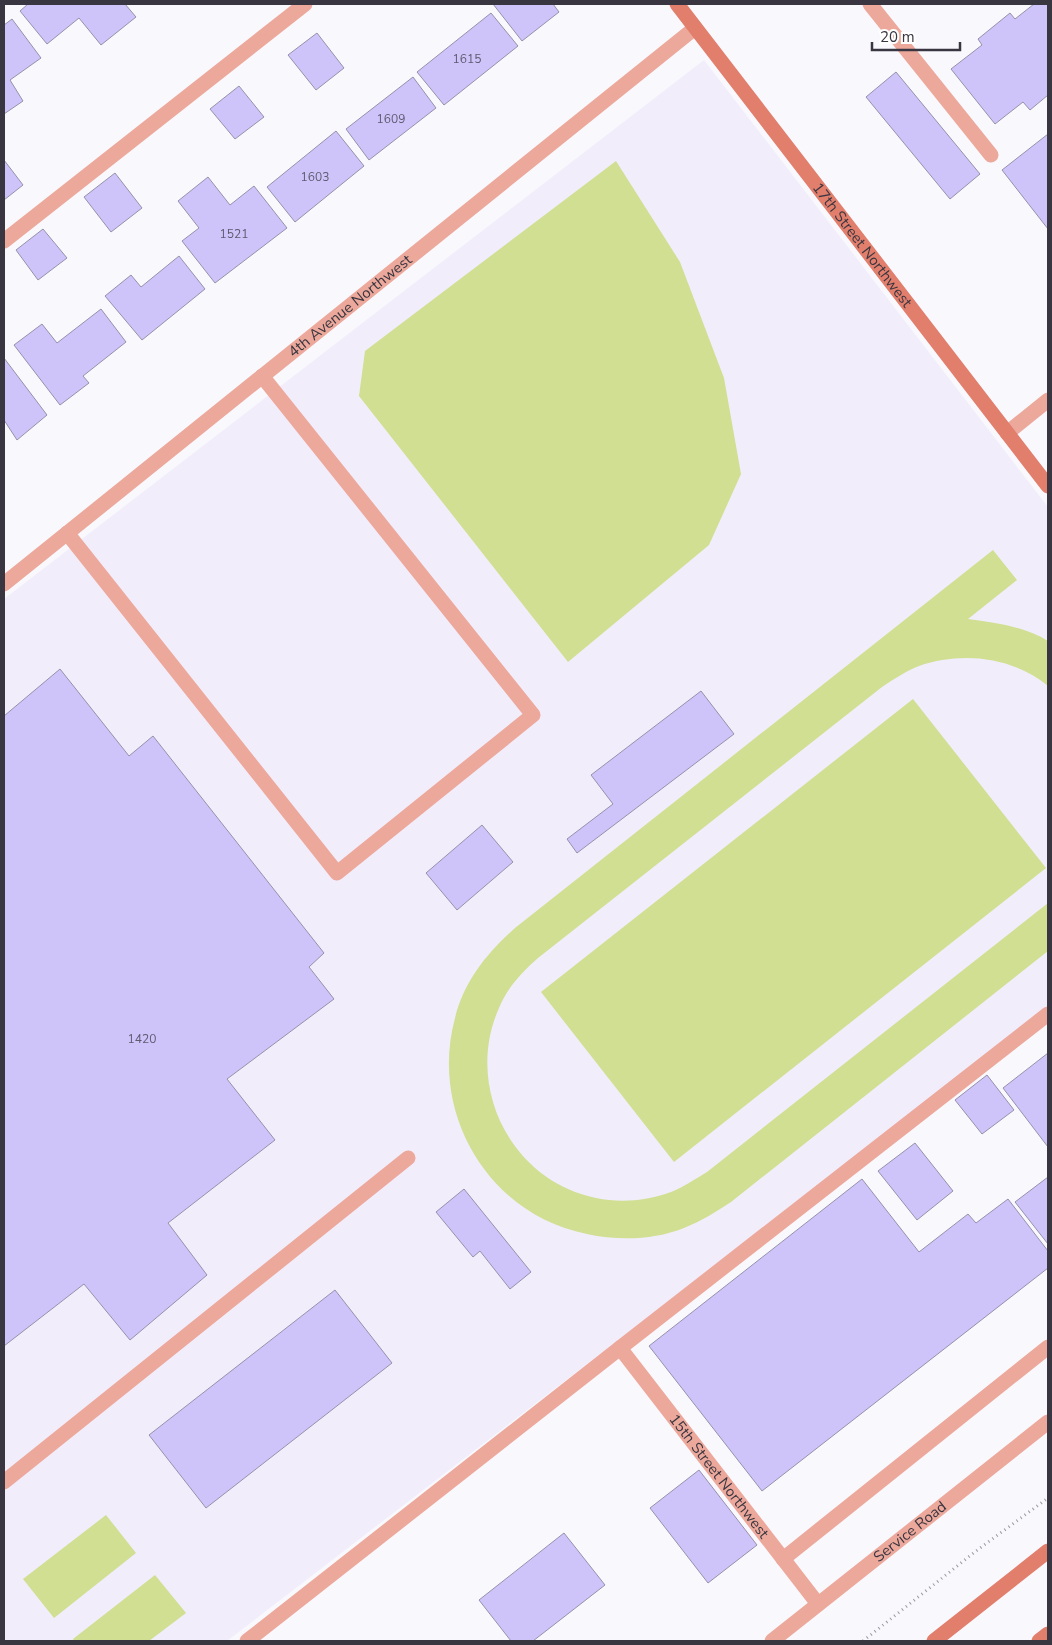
<svg xmlns="http://www.w3.org/2000/svg" width="1052" height="1645" viewBox="0 0 1052 1645" font-family="'Nunito Sans',sans-serif">
<style>
.built{fill:#f2edfb}
.green{fill:#d0df91}
.building{fill:#cfc4fa;stroke:#9691ab}
.lines{fill:none;stroke-linecap:round;stroke-linejoin:round}
.path{stroke:#9a98a0;stroke-width:3;stroke-dasharray:1 4;stroke-linecap:butt}
.lane{stroke:#eca89b;stroke-width:15}
.street{stroke:#eca89b;stroke-width:15}
.secondary{stroke:#e17e6c;stroke-width:15}
.labels{text-anchor:middle;stroke-width:4;stroke-linejoin:round;paint-order:stroke}
.number-label{font-size:12px;fill:#5e5a6f}
.street-label{font-size:15px;fill:#393641;stroke:#fff}
</style>
<rect width="100%" height="100%" fill="#f9f8fd"/>
<!-- built -->
<polygon class="built" points="704,60 1048,507 1048,1009 227,1641 4,1641 4,599"/>
<!-- green -->
<g class="green">
<polygon points="616,161 680,262 724,378 741,474 709,545 568,662 359,396 365,351"/>
<path d="M 993,550 L 1017,580 L 968,619 C 996,623 1023,626 1048,641 L 1048,686 C 1013,657 962,651 919,666 C 906,671 894,679 882,687 L 538,958 C 522,972 507,988 499,1008 C 464,1086 511,1181 596,1198 C 620,1203 647,1201 671,1192 C 684,1187 695,1179 707,1172 L 1048,903 L 1048,951 L 731,1202 C 716,1212 701,1221 684,1228 C 654,1240 619,1241 587,1234 C 489,1215 429,1114 455,1018 C 464,981 487,953 515,928 Z"/>
<polygon points="913,699 1046,868 674,1162 541,992"/>
<polygon points="106,1515 136,1553 54,1618 23,1579"/>
<polygon points="155,1575 186,1613 149,1641 74,1641 73,1639"/>
</g>
<!-- building -->
<g class="building">
<polygon points="28,4 125,4 136,17 101,45 79,18 47,44 20,11"/>
<polygon points="493,4 553,4 559,12 522,41"/>
<polygon points="1034,4 1048,4 1048,95 1030,110 1023,102 995,124 951,69 982,45 978,39 1010,13 1015,19"/>
<polygon points="491,13 518,46 444,105 417,72"/>
<polygon points="12,19 41,58 10,80 23,101 4,114 4,25"/>
<polygon points="317,33 344,68 316,90 288,55"/>
<polygon points="896,72 980,174 950,199 866,97"/>
<polygon points="413,77 436,108 369,160 346,129"/>
<polygon points="239,86 264,117 235,139 210,109"/>
<polygon points="336,131 364,166 295,222 267,187"/>
<polygon points="1048,134 1048,229 1002,170"/>
<polygon points="4,160 23,185 4,200"/>
<polygon points="115,173 142,208 111,232 84,197"/>
<polygon points="208,177 230,205 254,186 287,228 215,283 182,241 199,228 178,201"/>
<polygon points="43,229 67,258 38,280 16,250"/>
<polygon points="179,256 205,289 142,340 105,296 131,275 141,287"/>
<polygon points="101,309 126,342 83,376 89,383 60,405 14,345 42,324 57,343"/>
<polygon points="4,358 47,415 17,440 4,420"/>
<polygon points="60,669 129,756 153,736 324,953 309,967 334,999 227,1079 275,1140 168,1223 207,1275 130,1340 84,1284 4,1346 4,716"/>
<polygon points="701,691 734,734 577,853 567,839 613,804 591,775"/>
<polygon points="482,825 513,862 457,910 426,873"/>
<polygon points="1048,1053 1048,1147 1003,1088"/>
<polygon points="987,1075 1014,1110 982,1134 955,1100"/>
<polygon points="915,1143 953,1191 917,1220 878,1171"/>
<polygon points="1048,1177 1048,1244 1015,1202"/>
<polygon points="862,1179 919,1252 968,1214 976,1223 1008,1199 1048,1251 1048,1268 762,1491 649,1346"/>
<polygon points="464,1189 531,1272 510,1289 480,1251 473,1257 436,1212"/>
<polygon points="335,1290 392,1363 206,1508 149,1435"/>
<polygon points="699,1470 757,1545 708,1583 650,1508"/>
<polygon points="564,1533 605,1585 533,1641 511,1641 479,1600"/>
</g>
<g class="lines">
<!-- path -->
<polyline class="path" points="863,1641 976,1551 1048,1498"/>
<!-- lane -->
<g class="lane">
<polyline points="870,4 991,155"/>
<polyline points="4,241 305,4"/>
<polyline points="67,533 337,873 533,715 262,376"/>
<polyline points="4,1482 408,1158"/>
<polyline points="783,1559 1048,1347"/>
<polyline points="247,1641 620,1348 1048,1014"/>
</g>
<!-- street -->
<g class="street">
<polyline points="1007,433 1048,400"/>
<path id="s1" d="M 4,584 L 695,28"/>
<path id="s2" d="M 620,1348 L 818,1604"/>
<path id="s3" d="M 772,1641 L 1048,1422"/>
</g>
<!-- secondary -->
<g class="secondary">
<path id="s4" d="M 677,4 L 1048,486"/>
<polyline points="934,1641 1048,1551"/>
<polyline points="1039,1641 1048,1634"/>
</g>
</g>
<g class="labels">
<!-- number labels -->
<g class="number-label">
<text x="467" y="63">1615</text>
<text x="391" y="123">1609</text>
<text x="315" y="181">1603</text>
<text x="234" y="238">1521</text>
<text x="142" y="1043">1420</text>
</g>
<!-- street labels -->
<g class="street-label">
<text dy="5" stroke="none"><textPath href="#s4" startOffset="304">17th Street Northwest</textPath></text>
<text dy="5" stroke="none"><textPath href="#s1" startOffset="444">4th Avenue Northwest</textPath></text>
<text dy="5" stroke="none"><textPath href="#s2" startOffset="162">15th Street Northwest</textPath></text>
<text dy="5" stroke="none"><textPath href="#s3" startOffset="176">Service Road</textPath></text>
</g>
</g>
<!-- border -->
<rect width="1052" height="1645" fill="none" stroke="#393641" stroke-width="10"/>
<!-- scale -->
<path d="M872 42v8h88v-8" fill="none" stroke="#393641" stroke-width="2.5"/>
<text x="880" y="42" font-size="15" fill="#393641" stroke="#ffffff" stroke-width="4" paint-order="stroke">20 m</text>
</svg>
